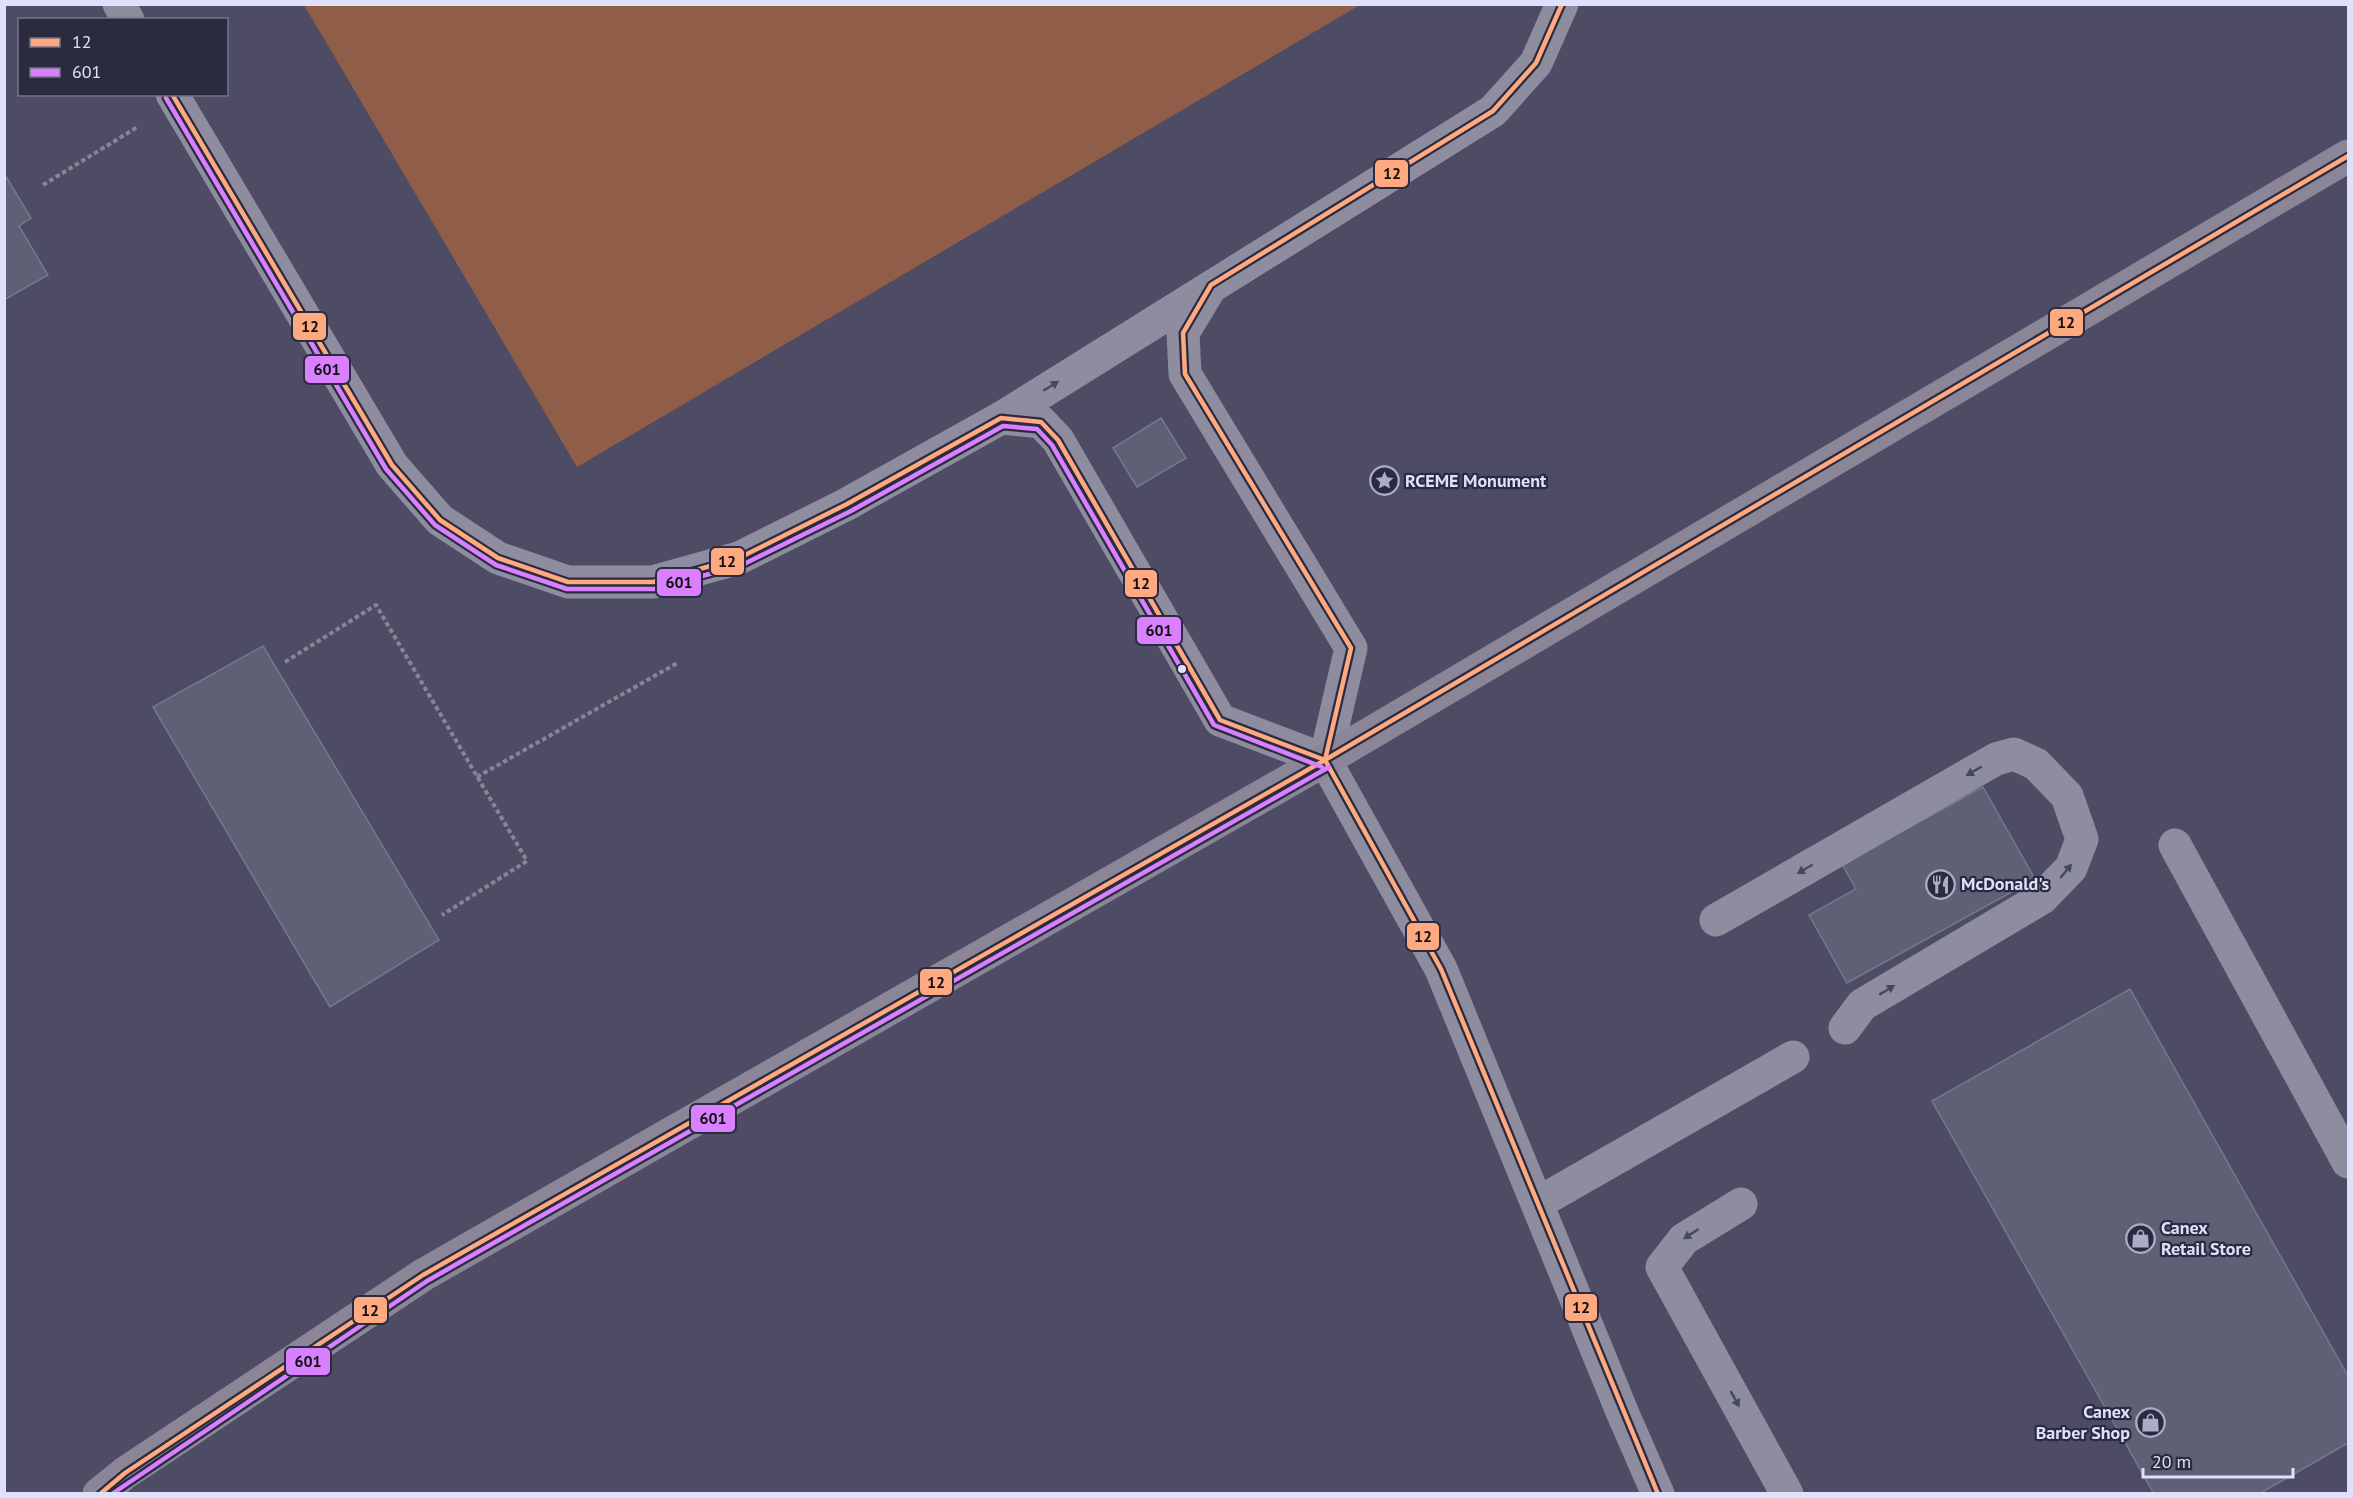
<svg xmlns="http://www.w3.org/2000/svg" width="2353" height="1498" viewBox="0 0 2353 1498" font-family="'PT Sans',sans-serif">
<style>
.green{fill:#905d48}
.building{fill:#5e6175;stroke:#75798d;stroke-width:1.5}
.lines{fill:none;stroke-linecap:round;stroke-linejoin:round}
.path{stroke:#868596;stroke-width:4;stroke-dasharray:4.5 3;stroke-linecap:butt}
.minor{stroke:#8d8d9f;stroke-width:33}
.major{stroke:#8b8598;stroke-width:33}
.bus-1-casing{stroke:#2b2b40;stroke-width:9}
.bus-2-casing{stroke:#2b2b40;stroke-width:9}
.bus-1{stroke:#ffa980;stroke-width:4.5}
.bus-2{stroke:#d880ff;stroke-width:4.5}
.oneway{fill:#48485c}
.bus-dot{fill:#dfe0fb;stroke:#2b2b40;stroke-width:2}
.labels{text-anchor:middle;stroke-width:4.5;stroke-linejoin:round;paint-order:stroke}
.poi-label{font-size:18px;font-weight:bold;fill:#dfe0fb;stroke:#2b2b40;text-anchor:start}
.line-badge{stroke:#2b2b40;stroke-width:2}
.pale-badge-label{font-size:16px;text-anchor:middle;font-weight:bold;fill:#111}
</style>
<rect width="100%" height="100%" fill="#4d4c64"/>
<!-- green -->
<polygon class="green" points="304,5 1360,5 577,467"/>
<!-- building -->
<g class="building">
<polygon points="5,175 31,218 19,226 48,275 4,300"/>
<polygon points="1161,418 1186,458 1137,487 1113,448"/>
<polygon points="263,646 439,940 330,1007 153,707"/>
<polygon points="1983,787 2035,879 1847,983 1809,915 1856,889 1842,864"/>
<polygon points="2130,989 2348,1376 2348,1443 2259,1494 2154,1494 1932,1101"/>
</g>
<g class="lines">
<!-- path -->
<g class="path">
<polyline points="43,185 139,126"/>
<polyline points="285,662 376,605 527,861 442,915"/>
<polyline points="477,777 679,662"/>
</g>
<!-- minor -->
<g class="minor">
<polyline points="119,4 128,20"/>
<polyline points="172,94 392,465 440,520 498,558 568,582 653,582 739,558 847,504 1001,418 1493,111 1536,63 1562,4"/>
<polyline points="1209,290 1183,333 1185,374 1351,648 1325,760"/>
<polyline points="1001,418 1041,422 1058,440 1220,720 1325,760"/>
<polyline points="1325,760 1441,969 1623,1414 1658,1494"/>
<polyline points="2175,845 2348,1162"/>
<polyline points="1716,920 1996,759 2014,754 2036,764 2067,796 2082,839 2071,868 2042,898 1862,1005 1845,1028"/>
<polyline points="1538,1203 1793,1057"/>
<polyline points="1741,1204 1684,1239 1662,1267 1787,1494"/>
</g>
<!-- major -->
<polyline class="major" points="99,1494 125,1473 423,1275 1325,760 2348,156"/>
<defs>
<g id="bus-1">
<polyline points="172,94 392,465 440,520 498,558 568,582 653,582 739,558 847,504 1001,418 1041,422 1058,440 1220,720 1325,760"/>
<polyline points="1325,760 1351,648 1185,374 1183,333 1211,285 1493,111 1536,63 1562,4"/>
<polyline points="1325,760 1441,969 1658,1494"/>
<polyline points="100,1494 125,1473 423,1275 1325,760 2348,156"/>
</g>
<g id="bus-2">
<polyline points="166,98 386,469 435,525 496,565 567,589 655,589 742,565 851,511 1003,426 1037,429 1052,445 1214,725 1322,767"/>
<polyline points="112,1494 427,1281 1329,767"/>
</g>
</defs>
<!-- bus-1 casing -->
<use href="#bus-1" class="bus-1-casing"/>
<!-- bus-2 casing -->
<use href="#bus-2" class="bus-2-casing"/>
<!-- bus-1 -->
<use href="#bus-1" class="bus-1"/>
<!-- bus-2 -->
<use href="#bus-2" class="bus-2"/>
</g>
<!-- one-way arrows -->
<defs><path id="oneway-solid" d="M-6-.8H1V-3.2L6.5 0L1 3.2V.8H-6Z" transform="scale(1.5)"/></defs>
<g class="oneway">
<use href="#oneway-solid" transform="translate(1051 386) rotate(-32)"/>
<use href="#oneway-solid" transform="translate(1974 771) rotate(150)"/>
<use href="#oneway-solid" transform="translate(1805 869) rotate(150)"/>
<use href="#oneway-solid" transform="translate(2066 871) rotate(-51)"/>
<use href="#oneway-solid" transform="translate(1887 990) rotate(-31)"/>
<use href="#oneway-solid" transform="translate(1691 1234) rotate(147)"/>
<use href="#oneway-solid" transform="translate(1735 1399) rotate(61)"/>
</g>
<!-- icons -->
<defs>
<symbol id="sight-ring" viewBox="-11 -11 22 22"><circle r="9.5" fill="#2b2b40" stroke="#acacc6" stroke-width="1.5"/><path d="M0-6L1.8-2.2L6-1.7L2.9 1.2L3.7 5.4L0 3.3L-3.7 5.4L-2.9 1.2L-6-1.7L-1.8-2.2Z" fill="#acacc6"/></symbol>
<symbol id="restaurant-ring" viewBox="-11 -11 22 22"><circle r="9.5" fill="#2b2b40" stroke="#acacc6" stroke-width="1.5"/><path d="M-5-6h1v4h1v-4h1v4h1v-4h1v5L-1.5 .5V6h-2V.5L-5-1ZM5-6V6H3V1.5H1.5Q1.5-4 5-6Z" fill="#acacc6"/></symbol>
<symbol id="shop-ring" viewBox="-11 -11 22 22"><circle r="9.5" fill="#2b2b40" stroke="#acacc6" stroke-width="1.5"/><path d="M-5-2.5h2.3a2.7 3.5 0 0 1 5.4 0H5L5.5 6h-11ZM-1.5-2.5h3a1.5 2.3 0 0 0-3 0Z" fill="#acacc6"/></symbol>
</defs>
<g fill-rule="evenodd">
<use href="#sight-ring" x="1368" y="464" width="33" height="33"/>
<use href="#restaurant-ring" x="1924" y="868" width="33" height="33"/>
<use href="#shop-ring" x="2124" y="1222" width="33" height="33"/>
<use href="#shop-ring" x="2134" y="1406" width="33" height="33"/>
</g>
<!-- markers -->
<circle class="bus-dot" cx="1182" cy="669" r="5"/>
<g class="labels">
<!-- poi labels -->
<g class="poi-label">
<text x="1405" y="487">RCEME Monument</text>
<text x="1961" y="890">McDonald's</text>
<text x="2161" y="1234">Canex<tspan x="2161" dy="21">Retail Store</tspan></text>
<text x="2130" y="1418" text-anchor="end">Canex<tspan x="2130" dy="21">Barber Shop</tspan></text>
</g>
</g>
<g class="line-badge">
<rect x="1374" y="159" width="35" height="29" rx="6" fill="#ffa980"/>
<rect x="2049" y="308" width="35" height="29" rx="6" fill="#ffa980"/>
<rect x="292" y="312" width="35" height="29" rx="6" fill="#ffa980"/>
<rect x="304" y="355" width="46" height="29" rx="6" fill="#d880ff"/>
<rect x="710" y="547" width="35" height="29" rx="6" fill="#ffa980"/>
<rect x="656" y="568" width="46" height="29" rx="6" fill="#d880ff"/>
<rect x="1124" y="569" width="34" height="29" rx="6" fill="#ffa980"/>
<rect x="1136" y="616" width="46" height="29" rx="6" fill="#d880ff"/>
<rect x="1406" y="922" width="34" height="29" rx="6" fill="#ffa980"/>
<rect x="919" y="968" width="34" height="28" rx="6" fill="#ffa980"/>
<rect x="690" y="1104" width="46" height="29" rx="6" fill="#d880ff"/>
<rect x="1564" y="1293" width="34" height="29" rx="6" fill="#ffa980"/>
<rect x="353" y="1296" width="35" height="28" rx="6" fill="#ffa980"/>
<rect x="285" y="1347" width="46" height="29" rx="6" fill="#d880ff"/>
</g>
<g class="pale-badge-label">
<text x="1392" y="179">12</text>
<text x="2066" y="328">12</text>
<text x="310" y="332">12</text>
<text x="327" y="375">601</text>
<text x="727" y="567">12</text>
<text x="679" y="588">601</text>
<text x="1141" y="589">12</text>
<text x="1159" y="636">601</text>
<text x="1423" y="942">12</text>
<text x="936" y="988">12</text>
<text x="713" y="1124">601</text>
<text x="1581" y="1313">12</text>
<text x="370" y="1316">12</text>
<text x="308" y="1367">601</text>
</g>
<!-- border -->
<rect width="2353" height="1498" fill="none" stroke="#dfe0fb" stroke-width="12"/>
<!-- legend -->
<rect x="18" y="18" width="210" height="78" fill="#2b2b40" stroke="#73738b" stroke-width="1.5"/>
<rect x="30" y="38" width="30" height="9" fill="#ffa980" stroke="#73738b" stroke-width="1.5"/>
<text x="72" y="48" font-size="18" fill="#dfe0fb">12</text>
<rect x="30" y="68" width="30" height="9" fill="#d880ff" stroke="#73738b" stroke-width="1.5"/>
<text x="72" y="78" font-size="18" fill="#dfe0fb">601</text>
<!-- scale -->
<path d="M2143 1468v9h150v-9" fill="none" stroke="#dfe0fb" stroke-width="3"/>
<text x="2152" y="1468" font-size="18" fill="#dfe0fb" stroke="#2b2b40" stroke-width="4.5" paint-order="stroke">20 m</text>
</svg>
